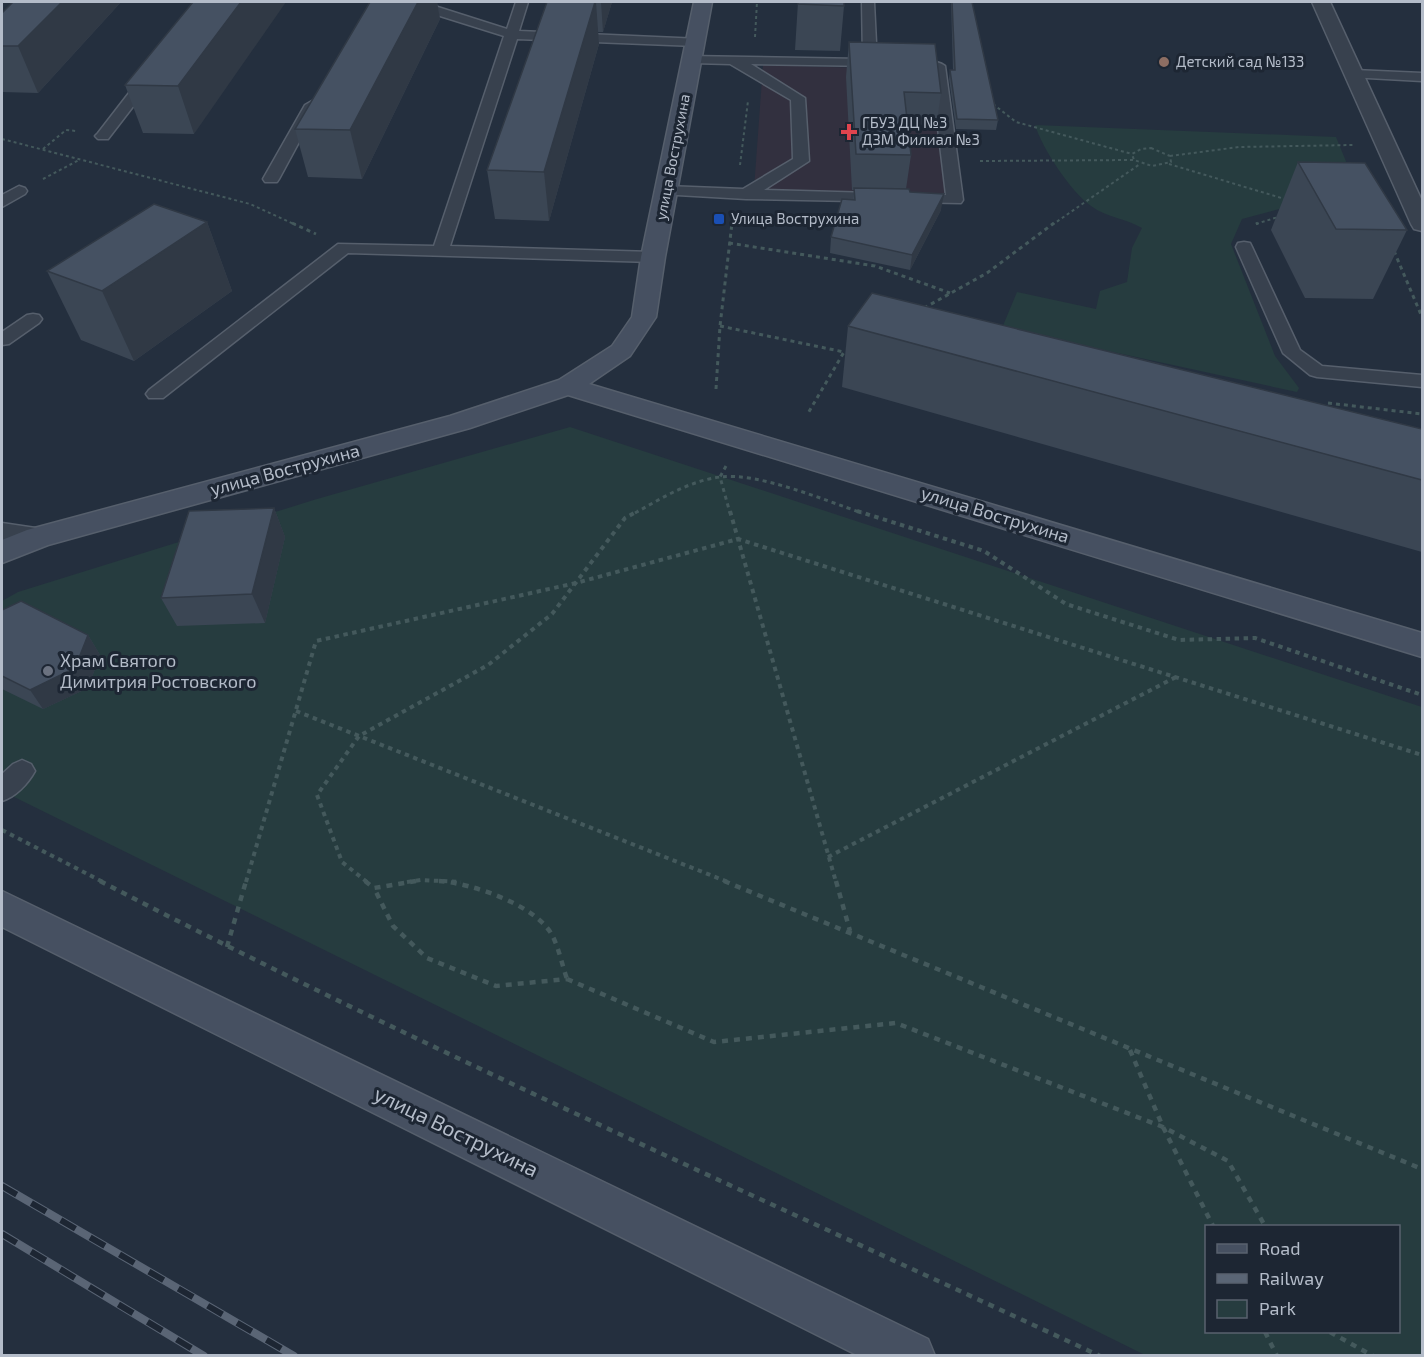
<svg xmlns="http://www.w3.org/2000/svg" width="1424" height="1357" viewBox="0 0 1424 1357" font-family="'Exo 2',sans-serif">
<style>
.medical{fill:#32303f}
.green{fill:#263c3f;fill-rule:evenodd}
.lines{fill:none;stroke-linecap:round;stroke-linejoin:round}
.lane-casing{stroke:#565f6c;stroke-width:3}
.street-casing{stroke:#565f6c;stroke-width:3}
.secondary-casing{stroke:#565f6c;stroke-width:3}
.path-far3{stroke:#44595c;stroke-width:2;stroke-dasharray:3 3;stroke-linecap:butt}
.path-far2{stroke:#44595c;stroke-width:3;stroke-dasharray:4 4;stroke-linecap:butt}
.path-far1{stroke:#44595c;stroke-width:4;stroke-dasharray:4.5 4.5;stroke-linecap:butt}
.path{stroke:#44595c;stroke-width:4.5;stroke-dasharray:6 6;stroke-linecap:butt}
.lane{fill:#38414e;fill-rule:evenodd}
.street{fill:#38414e;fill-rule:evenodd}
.secondary{fill:#465061;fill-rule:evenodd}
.rail-casing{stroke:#5a6575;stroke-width:8}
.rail{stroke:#1d2633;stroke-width:6;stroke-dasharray:17;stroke-linecap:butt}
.wall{fill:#3b4654}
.shaded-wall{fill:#303945}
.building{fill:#455162;stroke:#303945;stroke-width:1.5}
.education-dot{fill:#8d6e63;stroke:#1d2633;stroke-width:2}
.health-dot{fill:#e0444e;stroke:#1d2633;stroke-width:2}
.transit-dot{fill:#1a4fb4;stroke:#1d2633;stroke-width:2}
.worship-dot{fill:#6b7280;stroke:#1d2633;stroke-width:2}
.labels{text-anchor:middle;stroke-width:6;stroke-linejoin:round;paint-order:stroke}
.far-poi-label{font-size:15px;fill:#b4bcc9;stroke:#1d2633;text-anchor:start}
.far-street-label{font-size:15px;fill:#b4bcc9;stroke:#1d2633}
.street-label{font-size:18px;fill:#b4bcc9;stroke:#1d2633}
.poi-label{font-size:18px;fill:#b4bcc9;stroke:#1d2633;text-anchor:start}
.near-street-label{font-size:21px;fill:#b4bcc9;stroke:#1d2633}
</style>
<rect width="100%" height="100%" fill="#242f3e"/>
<!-- medical -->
<polygon class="medical" points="763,65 931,70 946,195 754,189"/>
<!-- green -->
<g class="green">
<path d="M 1035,125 L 1336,137 L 1357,188 L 1242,219 L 1231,244 L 1275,356 L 1299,388 L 1297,392 L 1002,328 L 1017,292 L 1096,309 L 1100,291 L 1127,282 L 1132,248 L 1142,228 C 1125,218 1107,218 1091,206 C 1071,192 1042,148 1035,125 Z"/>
<path d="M 570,427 L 1422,707 L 1422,1355 L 1145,1355 L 2,791 L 2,601 L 18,592 L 317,499 ZM 1206,1226 L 1398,1226 L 1398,1332 L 1206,1332 Z"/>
</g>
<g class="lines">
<defs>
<g id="lane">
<polygon points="404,2 422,2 507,29 516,2 528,2 519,31 701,39 703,42 701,45 696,46 517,39 450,246 653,252 659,253 662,257 659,261 653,262 348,253 163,398 149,398 146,394 149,390 338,244 434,246 504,36 405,5"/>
<path d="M 862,2 L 874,2 L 877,63 L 875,66 L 751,64 L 805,98 L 809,161 L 764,190 L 946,195 L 931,70 L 905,69 L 898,65 C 906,58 937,59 945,66 L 963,200 L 961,203 L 746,199 L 660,194 L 658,191 L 666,186 L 743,189 L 793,159 L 791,100 L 730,64 L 692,63 L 685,59 L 687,56 L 863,59 Z"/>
<polygon points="151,70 158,74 108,139 98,139 95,136 98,133 146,71"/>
<polygon points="1354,70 1422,73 1422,81 1349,77 1347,74 1349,71"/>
<polygon points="312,101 319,105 279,179 277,182 265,182 263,179 305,105"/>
<polygon points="19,186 25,188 27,191 25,194 2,207 2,195"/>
<polygon points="1244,242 1250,243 1252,247 1300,350 1322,366 1422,375 1422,387 1317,377 1310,375 1283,353 1236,247 1238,243"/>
<polygon points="33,314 39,315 42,319 39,323 9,344 2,345 2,332 27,315"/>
<path d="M 22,760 L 31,764 L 35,771 C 28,784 15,797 2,801 L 2,774 L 13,764 Z"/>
</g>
<g id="street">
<polygon points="1312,2 1330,2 1422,201 1422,231 1414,229 1411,224"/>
<polygon points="2,523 49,530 53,537 49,544 38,547 2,543"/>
</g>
<g id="secondary">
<polygon points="694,2 712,2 665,257 656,317 630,356 589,384 1422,633 1422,657 568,395 470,428 48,545 2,563 2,540 27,530 450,416 559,380 612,346 632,317 641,257"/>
<polygon points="2,891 928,1339 935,1356 859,1356 2,927"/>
</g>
</defs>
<!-- lane casing -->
<use href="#lane" class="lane-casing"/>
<!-- street casing -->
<use href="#street" class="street-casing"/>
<!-- secondary casing -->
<use href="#secondary" class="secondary-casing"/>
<!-- path-far3 -->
<g class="path-far3">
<polyline points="755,37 757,2"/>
<polyline points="993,104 1016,122 1132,154"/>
<polyline points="2,139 250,204 296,225"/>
<polygon points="1151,148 1170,156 1171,162 1152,166 1134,160 1132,154 1141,149"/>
<polyline points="43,149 66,130 76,131"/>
<polyline points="1170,156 1239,147 1353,145"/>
<polyline points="980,161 1134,160"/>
<polyline points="1169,164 1288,200"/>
<polyline points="740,165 748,101"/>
<polyline points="43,179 79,160"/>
<polyline points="1256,224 1281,216"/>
<polyline points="731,225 732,220"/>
<polyline points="1052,225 1140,164"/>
</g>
<!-- path-far2 -->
<g class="path-far2">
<polyline points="292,223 316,234"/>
<polyline points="1256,224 1258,223"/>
<polyline points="729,243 875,266 950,293"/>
<polyline points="1394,251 1422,317"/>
<polyline points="924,308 987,273 1054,223"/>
<polyline points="720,326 844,352 807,415"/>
<polyline points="716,389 720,326 732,223"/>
<polyline points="1328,403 1422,414"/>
<polyline points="726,466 720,477 730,513"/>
<path d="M 635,513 C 662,498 689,481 720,477 C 758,472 824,500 862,513"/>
</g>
<!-- path-far1 -->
<g class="path-far1">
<polyline points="730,511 836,882"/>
<polyline points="857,511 984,551 1066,604 1179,640 1255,638 1422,695"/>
<polyline points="296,711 728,882"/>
<polyline points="2,830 103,882"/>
<polyline points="828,857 1176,677"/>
<polyline points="246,882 316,641 576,583 738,539 1422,755"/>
<polyline points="367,882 342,862 317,795 359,736 488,665 552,614 625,518 638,511"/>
<polyline points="407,882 421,880 461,882"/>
</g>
<!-- path -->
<g class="path">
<path d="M 100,881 C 427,1051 766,1200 1100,1356"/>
<polyline points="365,881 374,888"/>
<polyline points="416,881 374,888 393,926 427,958 496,986 567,979"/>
<path d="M 439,881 C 471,883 536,905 552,935 C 559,948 562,965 567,979"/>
<polyline points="724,881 1422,1169"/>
<polyline points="836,881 850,931"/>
<polyline points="227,947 246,881"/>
<polyline points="567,979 714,1042 896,1023 1163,1127 1228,1161 1265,1226"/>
<polyline points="1130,1050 1163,1127 1213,1226"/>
<polyline points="1265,1332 1277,1356"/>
<polyline points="1330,1332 1373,1356"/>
</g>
<!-- lane -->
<use href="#lane" class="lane"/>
<!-- street -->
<use href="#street" class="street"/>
<!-- secondary -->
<use href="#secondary" class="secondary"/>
<defs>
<g id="rail">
<polyline points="2,1186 294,1356"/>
<polyline points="2,1234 204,1356"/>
</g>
</defs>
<!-- rail casing -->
<use href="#rail" class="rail-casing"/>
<!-- rail -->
<use href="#rail" class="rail"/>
</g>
<!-- wall -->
<g class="wall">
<polygon points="13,2 121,2 38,93 2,92 2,13"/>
<polygon points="193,2 194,134 143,133 125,85"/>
<polygon points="370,2 437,2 440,19 362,179 308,177 295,129"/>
<polygon points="547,2 612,2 603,32 598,32 599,44 549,221 495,219 487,170"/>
<polygon points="798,2 844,6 840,51 795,50"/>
<polygon points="951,2 972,2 998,120 996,130 956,129 949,79 950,70 953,70"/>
<polygon points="849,42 941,93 936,128 908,127 911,155 906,189 910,192 941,210 910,270 830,253 831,237 853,200 854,190 852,190 846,77"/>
<polygon points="1298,162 1407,230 1373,299 1305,298 1271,230"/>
<polygon points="207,222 232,291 134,361 81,340 47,271"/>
<polygon points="848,326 1422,480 1422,552 842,387"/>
<polygon points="274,508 285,537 265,623 177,626 161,598"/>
<polygon points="2,610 88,635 100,655 88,688 43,709 2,689"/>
</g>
<!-- shaded-wall -->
<g class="shaded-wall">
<polygon points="62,2 121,2 38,93 18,46"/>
<polygon points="241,2 286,2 194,134 178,86"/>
<polygon points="418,2 437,2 440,19 362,179 350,130"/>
<polygon points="595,2 596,2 599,44 549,221 544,172"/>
<polygon points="601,2 612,2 603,32"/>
<polygon points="944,194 941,210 910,270 912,255"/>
<polygon points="207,222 232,291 134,361 102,291"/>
<polygon points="274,508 285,537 265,623 252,594"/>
<polygon points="88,635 100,655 88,688 43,709 30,690"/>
</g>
<!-- building -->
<g class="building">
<polygon points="13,2 62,2 18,46 2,46 2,13"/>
<polygon points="193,2 241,2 178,86 125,85"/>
<polygon points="370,2 418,2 350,130 295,129"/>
<polygon points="547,2 595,2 544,172 487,170"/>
<polygon points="798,2 844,2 844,6 798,4"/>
<polygon points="952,2 972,2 998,120 957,119 950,70 955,70"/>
<polygon points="849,42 935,44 941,93 904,92 911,155 856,154"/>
<polygon points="1298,162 1365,163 1407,230 1336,229"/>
<polygon points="854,188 909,189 910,192 944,194 912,255 831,237 842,199 855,200"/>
<polygon points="154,204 207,222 102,291 47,271"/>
<polygon points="872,293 1422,429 1422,480 848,326"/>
<polygon points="274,508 252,594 161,598 189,511"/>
<polygon points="21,601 88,635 75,668 30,690 2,676 2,610"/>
</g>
<!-- markers -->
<circle class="education-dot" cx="1164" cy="62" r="6"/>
<path class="health-dot" d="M846 123h6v6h6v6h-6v6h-6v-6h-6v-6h6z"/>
<rect class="transit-dot" x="713" y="213" width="12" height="12" rx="3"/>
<circle class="worship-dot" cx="48" cy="671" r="6"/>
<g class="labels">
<!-- far-poi labels -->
<g class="far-poi-label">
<text x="1176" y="67">Детский сад №133</text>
<text x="862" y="128">ГБУЗ ДЦ №3<tspan x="862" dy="17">ДЗМ Филиал №3</tspan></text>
<text x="731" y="224">Улица Вострухина</text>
</g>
<!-- far-street labels -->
<g class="far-street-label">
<text transform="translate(673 157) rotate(-79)" y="5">улица Вострухина</text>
</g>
<!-- street labels -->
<g class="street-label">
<text transform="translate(285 470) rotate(-15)" y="6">улица Вострухина</text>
<text transform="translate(995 515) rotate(17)" y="6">улица Вострухина</text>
</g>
<!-- poi labels -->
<g class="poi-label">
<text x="60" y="667">Храм Святого<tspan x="60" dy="21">Димитрия Ростовского</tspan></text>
</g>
<!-- near-street labels -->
<g class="near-street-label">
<text transform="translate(456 1132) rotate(26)" y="7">улица Вострухина</text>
</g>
</g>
<!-- border -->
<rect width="1424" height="1357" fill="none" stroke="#b4bcc9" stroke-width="6"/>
<!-- legend -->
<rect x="1205" y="1225" width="195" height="108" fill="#1d2633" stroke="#59626f" stroke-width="1.5"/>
<rect x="1217" y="1244" width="30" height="9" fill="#465061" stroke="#59626f" stroke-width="1.5"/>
<text x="1259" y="1255" font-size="18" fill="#b4bcc9">Road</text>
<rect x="1217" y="1274" width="30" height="9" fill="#5a6575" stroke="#59626f" stroke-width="1.5"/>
<text x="1259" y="1285" font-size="18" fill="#b4bcc9">Railway</text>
<rect x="1217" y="1300" width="30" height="18" fill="#263c3f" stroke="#59626f" stroke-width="1.5"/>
<text x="1259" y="1315" font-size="18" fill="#b4bcc9">Park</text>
</svg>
